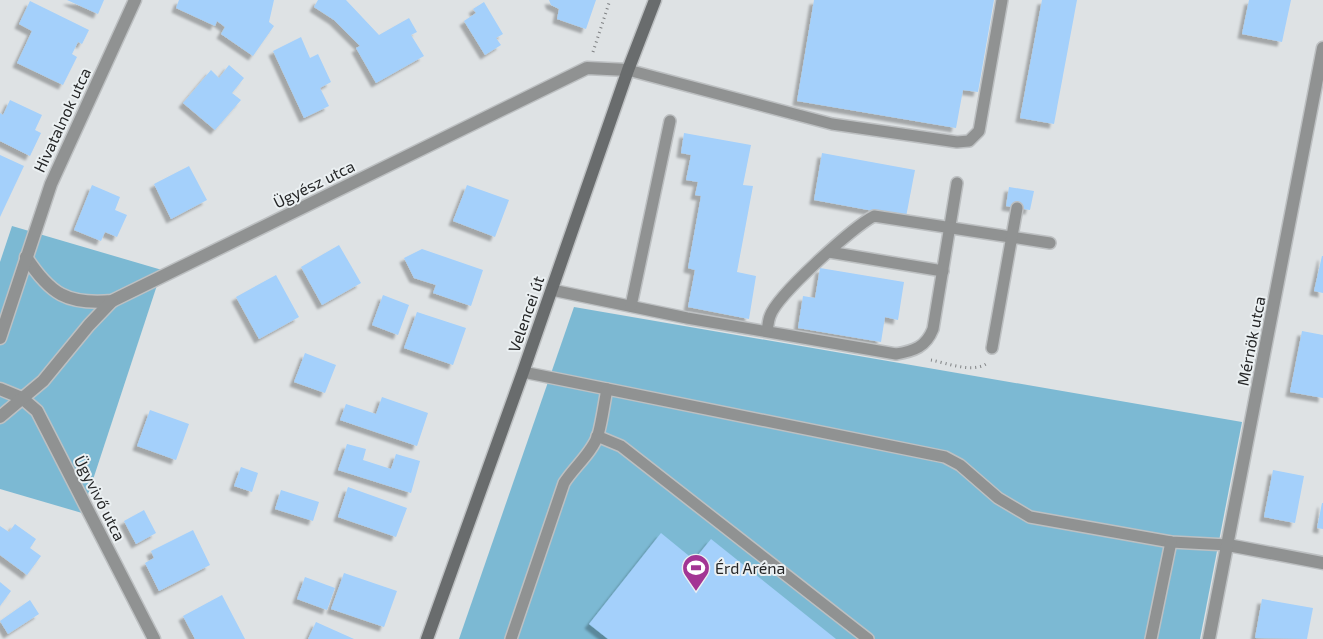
<svg xmlns="http://www.w3.org/2000/svg" width="1323" height="639" viewBox="0 0 1323 639" font-family="'Exo 2',sans-serif">
<style>
.green{fill:#7cb9d3}
.building{fill:#a4d0fb;filter:url(#shadow)}
.lines{fill:none;stroke-linecap:round;stroke-linejoin:round}
.lane-casing{stroke:#bdc0c2;stroke-width:14}
.street-casing{stroke:#bdc0c2;stroke-width:15}
.secondary-casing{stroke:#bdc0c2;stroke-width:15}
.path{stroke:#7f8183;stroke-width:3;stroke-dasharray:1 4;stroke-linecap:butt}
.lane{stroke:#909292;stroke-width:11}
.street{stroke:#909292;stroke-width:12}
.secondary{stroke:#696c6d;stroke-width:12}
.labels{text-anchor:middle;stroke-width:4;stroke-linejoin:round;paint-order:stroke}
.street-label{font-size:16px;fill:#252627;stroke:#ebf0f2}
.poi-label{font-size:16px;fill:#252627;stroke:#ebf0f2;text-anchor:start}
</style>
<defs>
<filter id="shadow"><feDropShadow dx="-4.5" dy="4.5" stdDeviation="1" flood-color="#0004"/></filter>
</defs>
<rect width="100%" height="100%" fill="#dee2e4"/>
<!-- green -->
<g class="green">
<polygon points="12,226 162,270 82,513 0,489 0,262"/>
<polygon points="574,307 1242,422 1200,639 459,639"/>
</g>
<!-- building -->
<g class="building">
<polygon points="67,0 104,0 98,14"/>
<polygon points="179,0 274,0 269,22 274,26 253,56 221,34 225,27 217,21 215,26 176,8"/>
<polygon points="318,0 346,0 379,35 409,18 417,32 411,35 424,56 376,83 356,48 360,46 334,20 314,7"/>
<polygon points="549,0 596,0 586,29 557,19 559,9 551,5"/>
<polygon points="814,0 994,0 978,92 963,90 956,128 797,101"/>
<polygon points="1042,0 1077,0 1054,124 1020,118"/>
<polygon points="1249,0 1291,0 1282,42 1242,34"/>
<polygon points="30,1 89,30 82,44 78,42 72,54 77,57 63,85 17,63 32,31 19,24"/>
<polygon points="484,2 503,34 496,38 501,45 485,55 464,21 476,13 473,9"/>
<polygon points="301,37 310,58 318,54 331,82 320,88 329,106 304,118 273,51"/>
<polygon points="229,65 244,78 232,93 241,100 215,130 183,103 211,70 219,78"/>
<polygon points="10,100 42,115 35,130 41,133 30,156 0,141 0,113 3,115"/>
<polygon points="684,133 751,145 743,185 753,186 737,272 756,276 749,319 688,307 695,270 688,268 701,196 695,195 698,182 686,180 691,155 681,153"/>
<polygon points="822,153 915,170 906,217 814,200"/>
<polygon points="0,155 24,166 0,217"/>
<polygon points="189,166 207,200 171,219 154,184"/>
<polygon points="92,185 120,197 115,210 127,215 117,237 105,232 101,241 74,230"/>
<polygon points="467,185 509,200 495,237 453,221"/>
<polygon points="1009,187 1034,191 1030,210 1006,206"/>
<polygon points="339,245 361,283 322,305 301,267"/>
<polygon points="422,249 483,270 471,306 433,293 436,285 414,278 404,258"/>
<polygon points="1322,256 1323,256 1323,293 1314,291"/>
<polygon points="820,268 904,282 898,320 885,317 881,342 798,328 803,296 815,298"/>
<polygon points="276,275 299,317 259,339 236,297"/>
<polygon points="383,295 409,305 398,335 372,325"/>
<polygon points="417,312 466,328 453,365 404,348"/>
<polygon points="1302,331 1323,335 1323,398 1290,392"/>
<polygon points="305,353 336,365 325,393 294,382"/>
<polygon points="382,397 428,413 417,446 340,420 346,404 376,414"/>
<polygon points="150,410 189,424 176,460 137,446"/>
<polygon points="347,444 366,449 363,460 391,469 396,454 420,461 411,493 338,470"/>
<polygon points="241,467 258,473 252,492 234,486"/>
<polygon points="1273,470 1304,476 1295,523 1264,517"/>
<polygon points="348,487 407,508 396,537 338,517"/>
<polygon points="281,490 319,502 313,521 275,509"/>
<polygon points="1322,503 1323,503 1323,529 1317,528"/>
<polygon points="144,510 156,533 136,544 124,521"/>
<polygon points="15,524 36,539 30,548 41,556 27,575 0,555 0,526 9,532"/>
<polygon points="193,530 210,565 159,591 145,563 154,558 151,551"/>
<polygon points="661,533 694,560 711,539 836,639 608,639 589,624"/>
<polygon points="344,573 397,591 384,627 331,609"/>
<polygon points="305,577 335,588 327,610 297,599"/>
<polygon points="0,582 11,591 0,606"/>
<polygon points="222,595 245,639 195,639 183,616"/>
<polygon points="1262,599 1313,608 1307,639 1255,638"/>
<polygon points="30,600 39,614 8,634 0,621"/>
<polygon points="316,622 354,639 308,639"/>
</g>
<g class="lines">
<defs>
<g id="lane">
<polyline points="628,70 832,124 957,142 969,141 979,131 1002,0"/>
<polyline points="829,252 943,271"/>
<path d="M 552,290 L 687,318 L 896,354 C 914,351 926,347 933,329 L 957,183"/>
<polyline points="631,306 670,121"/>
<path d="M 767,331 C 768,327 768,321 770,316 C 777,295 853,227 874,216 L 1050,243"/>
<polyline points="992,348 1017,208"/>
<polyline points="523,372 945,457 960,465 998,498 1030,517 1171,542 1228,545"/>
<polyline points="597,436 621,446 868,639"/>
<path d="M 511,639 L 564,483 C 574,467 592,453 598,435 C 602,421 604,404 607,389"/>
<polyline points="1151,639 1171,542"/>
</g>
<g id="street">
<path d="M 26,257 C 50,294 67,305 112,301 L 587,68 L 628,70"/>
<polyline points="0,338 51,184 135,0"/>
<polyline points="0,389 22,398 37,411 154,639"/>
<polyline points="0,417 43,381 89,325 112,301"/>
<polyline points="1228,545 1323,563"/>
<polyline points="1209,639 1323,48"/>
</g>
<polyline id="secondary" points="427,639 523,372 628,70 655,0"/>
</defs>
<!-- lane casing -->
<use href="#lane" class="lane-casing"/>
<!-- street casing -->
<use href="#street" class="street-casing"/>
<!-- secondary casing -->
<use href="#secondary" class="secondary-casing"/>
<!-- path -->
<g class="path">
<polyline points="593,52 610,0"/>
<path d="M 931,360 C 947,363 971,373 986,364"/>
</g>
<!-- lane -->
<use href="#lane" class="lane"/>
<!-- street -->
<use href="#street" class="street"/>
<!-- secondary -->
<use href="#secondary" class="secondary"/>
</g>
<!-- icons -->
<defs>
<symbol id="stadium-pin" viewBox="-11 -11 22 30"><path d="M0 17L-7.5 6A9.5 9.5 0 1 1 7.5 6Z" fill="#a33594" stroke="#ebf0f2"/><path d="M0-5a6.5 5 0 1 0 0 10a6.5 5 0 1 0 0-10ZM-3.5-1.8h7v3.6h-7Z" fill="#fff"/></symbol>
</defs>
<g fill-rule="evenodd">
<use href="#stadium-pin" x="680" y="552" width="32" height="43"/>
</g>
<g class="labels">
<!-- street labels -->
<g class="street-label">
<text transform="translate(62 120) rotate(-65)" y="6">Hivatalnok utca</text>
<text transform="translate(314 184) rotate(-26)" y="6">Ügyész utca</text>
<text transform="translate(526 314) rotate(-71)" y="6">Velencei út</text>
<text transform="translate(1251 341) rotate(-79)" y="6">Mérnök utca</text>
<text transform="translate(100 498) rotate(63)" y="6">Ügyvivő utca</text>
</g>
<!-- poi labels -->
<g class="poi-label">
<text x="715" y="574">Érd Aréna</text>
</g>
</g>
</svg>
